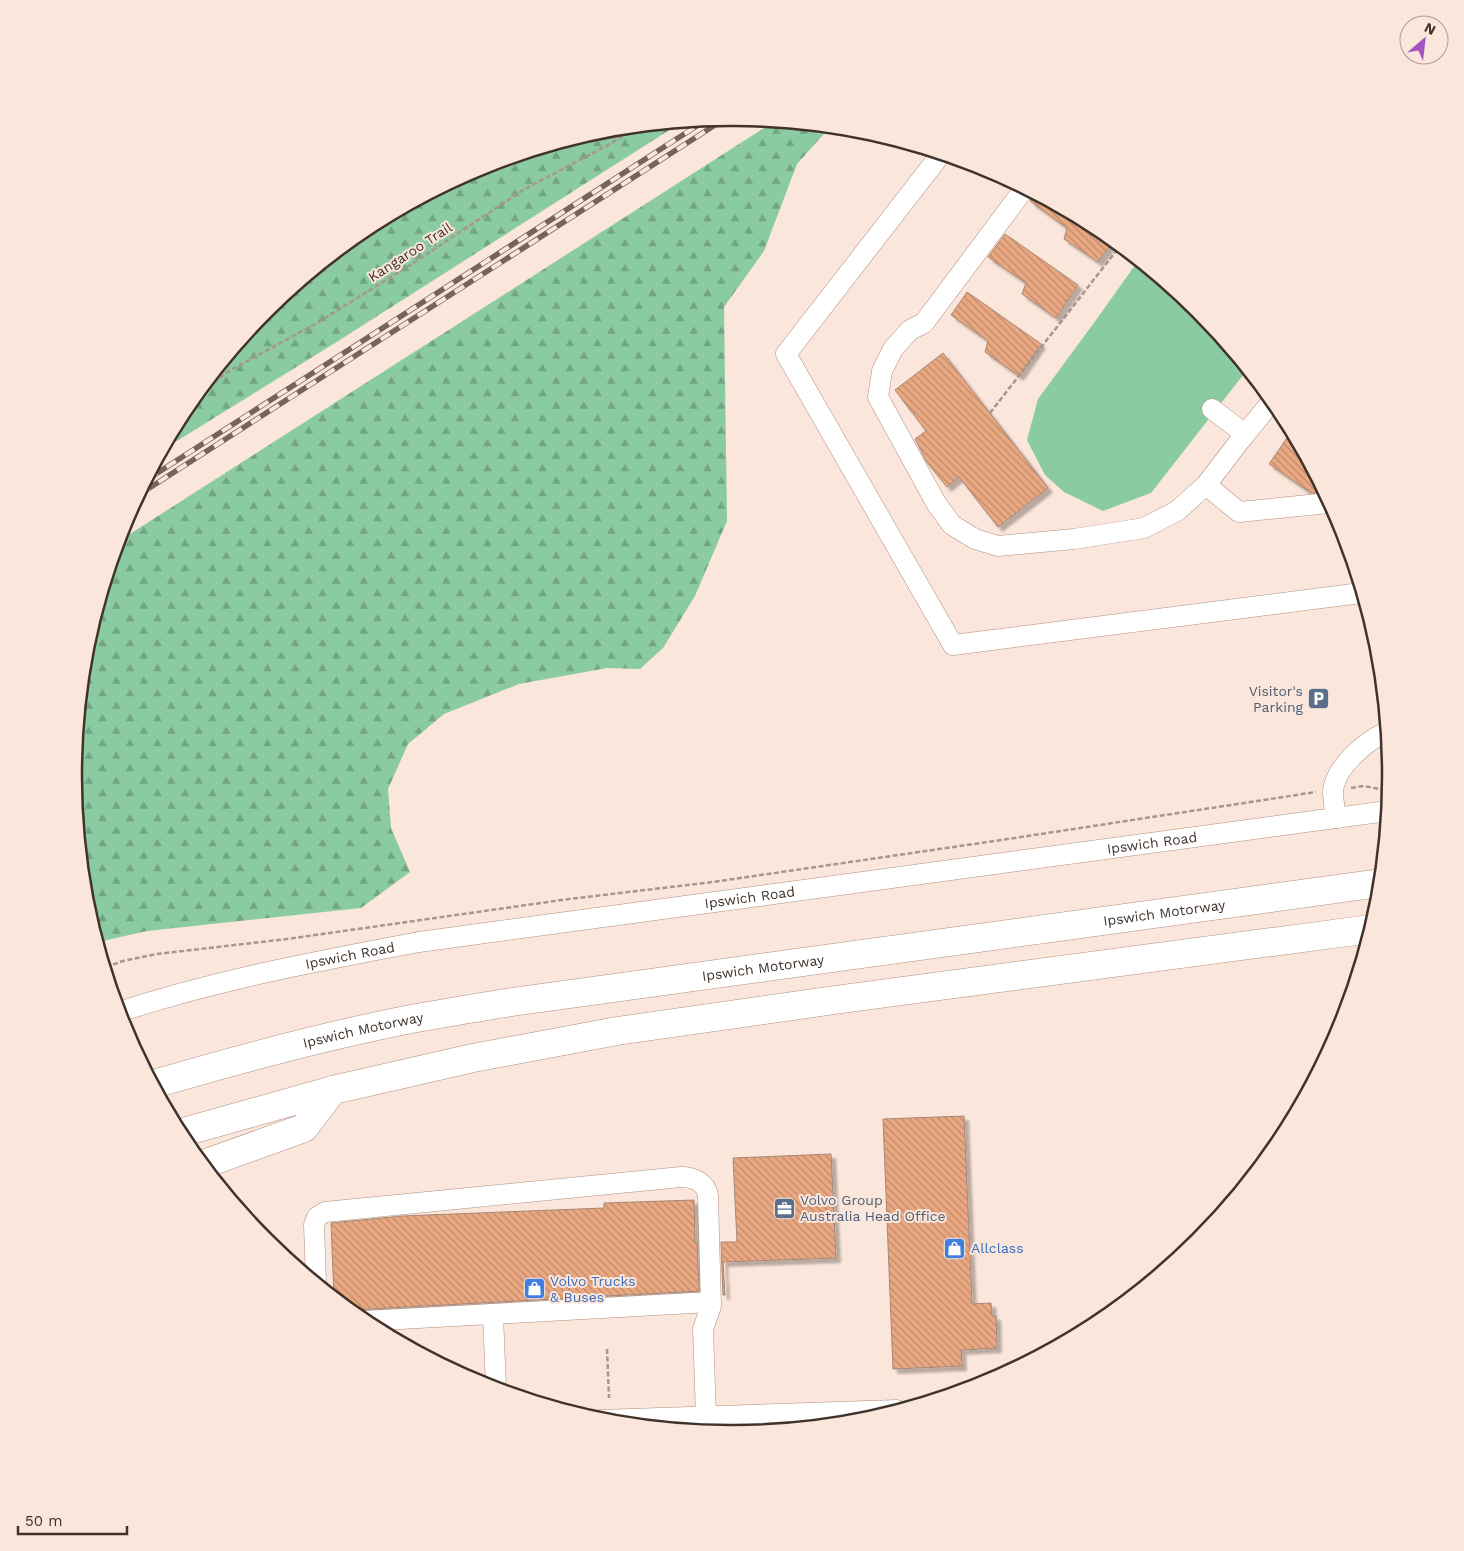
<svg xmlns="http://www.w3.org/2000/svg" width="1464" height="1551" viewBox="0 0 1464 1551" font-family="'Work Sans',sans-serif">
<style>
.forest{fill:url(#forest-firs)}
.pitch{fill:#8bcba1}
.building{fill:url(#building-back-hatch);stroke:#a78876;filter:url(#shadow)}
.lines{fill:none;stroke-linecap:round;stroke-linejoin:round}
.minor-casing{stroke:#ae8f7d;stroke-width:21}
.highway-casing{stroke:#ae8f7d;stroke-width:29}
.path{stroke:#a7968c;stroke-width:2.5;stroke-dasharray:5 2.5;stroke-linecap:butt}
.minor{stroke:#fff;stroke-width:20}
.highway{stroke:#fff;stroke-width:28}
.rail-casing{stroke:#74655c;stroke-width:5.5}
.rail{stroke:#fbe6db;stroke-width:4;stroke-dasharray:11;stroke-linecap:butt}
.labels{text-anchor:middle;stroke-width:4;stroke-linejoin:round;paint-order:stroke}
.street-label{font-size:14px;fill:#40332b;stroke:#fbe6db}
.service-label{font-size:14px;fill:#4e5e75;stroke:#fbe6db;text-anchor:end}
.shop-label{font-size:14px;fill:#366cbe;stroke:#fbe6db;text-anchor:start}
.rim{fill:none;stroke:#40332b;stroke-width:2.5}
</style>
<defs>
<pattern id="forest-firs" width="22" height="20" patternUnits="userSpaceOnUse" patternTransform="scale(1.25)"><rect width="22" height="20" fill="#8bcba1"/><path d="M5 1l3.5 6h-7zM16 11l3.5 6h-7z" fill="#73a583"/></pattern>
<pattern id="building-back-hatch" width="6" height="6" patternUnits="userSpaceOnUse" patternTransform="scale(1.25)"><rect width="6" height="6" fill="#e9a881"/><path d="M-1 5l2 2M0 0l6 6M5-1l2 2" fill="none" stroke="#be896a"/></pattern>
<filter id="shadow"><feDropShadow dx="4.5" dy="4.5" stdDeviation="1" flood-color="#0004"/></filter>
</defs>
<rect width="100%" height="100%" fill="#fbe6db"/>
<!-- forest -->
<g class="forest">
<polygon points="775,121 830,127 797,164 764,251 724,307 727,521 695,596 663,648 640,669 607,668 519,684 444,714 408,744 388,789 391,828 410,872 361,908 147,931 98,942 86,904 74,775 86,647 119,541"/>
<polygon points="682,122 335,343 164,449 185,410 267,310 367,228 480,167 604,130"/>
</g>
<!-- pitch -->
<polygon class="pitch" points="1138,261 1198,310 1247,370 1151,493 1103,511 1064,492 1045,475 1027,440 1038,399 1096,320"/>
<!-- building -->
<g class="building">
<polygon points="1034,194 1098,228 1113,241 1098,262 1064,239 1067,228 1030,201"/>
<polygon points="1005,234 1078,285 1056,318 1022,294 1026,283 988,257"/>
<polygon points="967,292 1041,344 1019,376 985,352 988,341 951,315"/>
<polygon points="943,353 1048,488 998,527 959,477 947,487 926,461 915,439 926,431 895,390"/>
<polygon points="1291,432 1300,448 1323,492 1311,493 1269,464"/>
<polygon points="964,1116 972,1304 991,1303 992,1316 996,1316 997,1348 961,1350 962,1366 893,1369 883,1119"/>
<polygon points="831,1154 836,1258 723,1262 725,1295 723,1295 721,1242 737,1242 733,1158"/>
<polygon points="694,1200 695,1243 697,1243 699,1291 351,1310 334,1297 331,1223 402,1216 604,1208 604,1203"/>
</g>
<g class="lines">
<defs>
<g id="minor">
<polyline points="941,154 786,354 953,645 1361,593"/>
<polyline points="1024,189 924,323 910,330 893,349 882,371 878,397 936,503 952,525 975,539 998,546 1074,539 1144,528 1177,511 1206,485 1245,434 1212,409"/>
<polyline points="1243,437 1272,401"/>
<polyline points="1206,485 1239,512 1329,503"/>
<path d="M 1336,818 C 1335,810 1333,800 1333,791 C 1335,767 1366,741 1386,732"/>
<path id="s1" d="M 119,1012 C 216,980 318,961 419,942 L 1387,811"/>
<path d="M 316,1281 L 314,1225 L 317,1217 L 325,1212 L 681,1177 C 693,1177 706,1182 708,1196 L 711,1306 L 703,1329 L 706,1417"/>
<polyline points="493,1314 496,1388"/>
<polyline points="364,1321 711,1302"/>
<polyline points="600,1420 897,1410"/>
</g>
<g id="highway">
<path id="s2" d="M 154,1084 C 239,1059 325,1036 411,1019 C 445,1013 479,1007 512,1002 L 1380,883"/>
<polyline points="180,1133 333,1090 473,1058 617,1031 842,999 1370,929"/>
<polyline points="204,1164 304,1128 333,1090"/>
</g>
</defs>
<!-- minor casing -->
<use href="#minor" class="minor-casing"/>
<!-- highway casing -->
<use href="#highway" class="highway-casing"/>
<!-- path -->
<g class="path">
<polyline points="196,396 229,371 317,323 415,262 523,190 608,145 637,127"/>
<polyline points="990,413 1120,246"/>
<polyline points="1351,788 1364,786 1389,791"/>
<polyline points="106,967 123,961 157,954 287,939 569,899 713,882 1008,839 1316,792"/>
<polyline points="607,1349 609,1398"/>
</g>
<!-- minor -->
<use href="#minor" class="minor"/>
<!-- highway -->
<use href="#highway" class="highway"/>
<defs>
<g id="rail">
<polyline points="148,479 706,120"/>
<polyline points="140,494 726,118"/>
</g>
</defs>
<!-- rail casing -->
<use href="#rail" class="rail-casing"/>
<!-- rail -->
<use href="#rail" class="rail"/>
</g>
<!-- icons -->
<defs>
<symbol id="parking-square" viewBox="-11 -11 22 22"><rect x="-9" y="-9" width="18" height="18" rx="4" fill="#5c6f8a" stroke="#fbe6db"/><path d="M-3.5-5.5H1a3.5 3.5 0 0 1 0 7H-1V5.5H-3.5ZM-1-3.4V-.6H.8a1.4 1.4 0 0 0 0-2.8Z" fill="#fff"/></symbol>
<symbol id="office-square" viewBox="-11 -11 22 22"><rect x="-9" y="-9" width="18" height="18" rx="4" fill="#5c6f8a" stroke="#fbe6db"/><path d="M-6-3h4V-5.5h4V-3h4V5H-6ZM-1-4.5V-3h2v-1.5ZM-6 0V1H6V0Z" fill="#fff"/></symbol>
<symbol id="shop-square" viewBox="-11 -11 22 22"><rect x="-9" y="-9" width="18" height="18" rx="4" fill="#3f7fe0" stroke="#fbe6db"/><path d="M-5-2.5h2.3a2.7 3.5 0 0 1 5.4 0H5L5.5 6h-11ZM-1.5-2.5h3a1.5 2.3 0 0 0-3 0Z" fill="#fff"/></symbol>
</defs>
<g fill-rule="evenodd">
<use href="#parking-square" x="1306" y="686" width="25" height="25"/>
<use href="#office-square" x="772" y="1196" width="25" height="25"/>
<use href="#shop-square" x="942" y="1236" width="25" height="25"/>
<use href="#shop-square" x="522" y="1276" width="25" height="25"/>
</g>
<g class="labels">
<!-- street labels -->
<g class="street-label">
<text transform="translate(410 252) rotate(-33)" y="5">Kangaroo Trail</text>
<text dy="5" stroke="none"><textPath href="#s1" startOffset="1048">Ipswich Road</textPath></text>
<text dy="5" stroke="none"><textPath href="#s1" startOffset="642">Ipswich Road</textPath></text>
<text dy="5" stroke="none"><textPath href="#s2" startOffset="1026">Ipswich Motorway</textPath></text>
<text dy="5" stroke="none"><textPath href="#s1" startOffset="238">Ipswich Road</textPath></text>
<text dy="5" stroke="none"><textPath href="#s2" startOffset="621">Ipswich Motorway</textPath></text>
<text dy="5" stroke="none"><textPath href="#s2" startOffset="216">Ipswich Motorway</textPath></text>
</g>
<!-- service labels -->
<g class="service-label">
<text x="1303" y="696">Visitor's<tspan x="1303" dy="16">Parking</tspan></text>
<text x="800" y="1205" text-anchor="start">Volvo Group<tspan x="800" dy="16">Australia Head Office</tspan></text>
</g>
<!-- shop labels -->
<g class="shop-label">
<text x="971" y="1253">Allclass</text>
<text x="550" y="1286">Volvo Trucks<tspan x="550" dy="16">&amp; Buses</tspan></text>
</g>
</g>
<!-- crop -->
<path d="M0 0H1464V1551H0ZM731 126H733A649 649 0 0 1 1382 775V776A649 649 0 0 1 733 1425H731A649 649 0 0 1 82 776V775A649 649 0 0 1 731 126Z" fill="#fbe6db" fill-rule="evenodd"/>
<path class="rim" d="M731 126H733A649 649 0 0 1 1382 775V776A649 649 0 0 1 733 1425H731A649 649 0 0 1 82 776V775A649 649 0 0 1 731 126Z"/>
<!-- north arrow -->
<g transform="translate(1424 40) rotate(28)"><circle r="24" fill="#fbe6db" stroke="#b09e95"/>
<path d="M0-4L9 19L0 12L-9 19Z" fill="#a454c4"/>
<text y="-8" font-size="14" font-weight="bold" text-anchor="middle" fill="#40332b">N</text>
</g>
<!-- scale -->
<path d="M18 1526v8h109v-8" fill="none" stroke="#40332b" stroke-width="2.5"/>
<text x="25" y="1526" font-size="15" fill="#40332b" stroke="#fbe6db" stroke-width="4" paint-order="stroke">50 m</text>
</svg>
